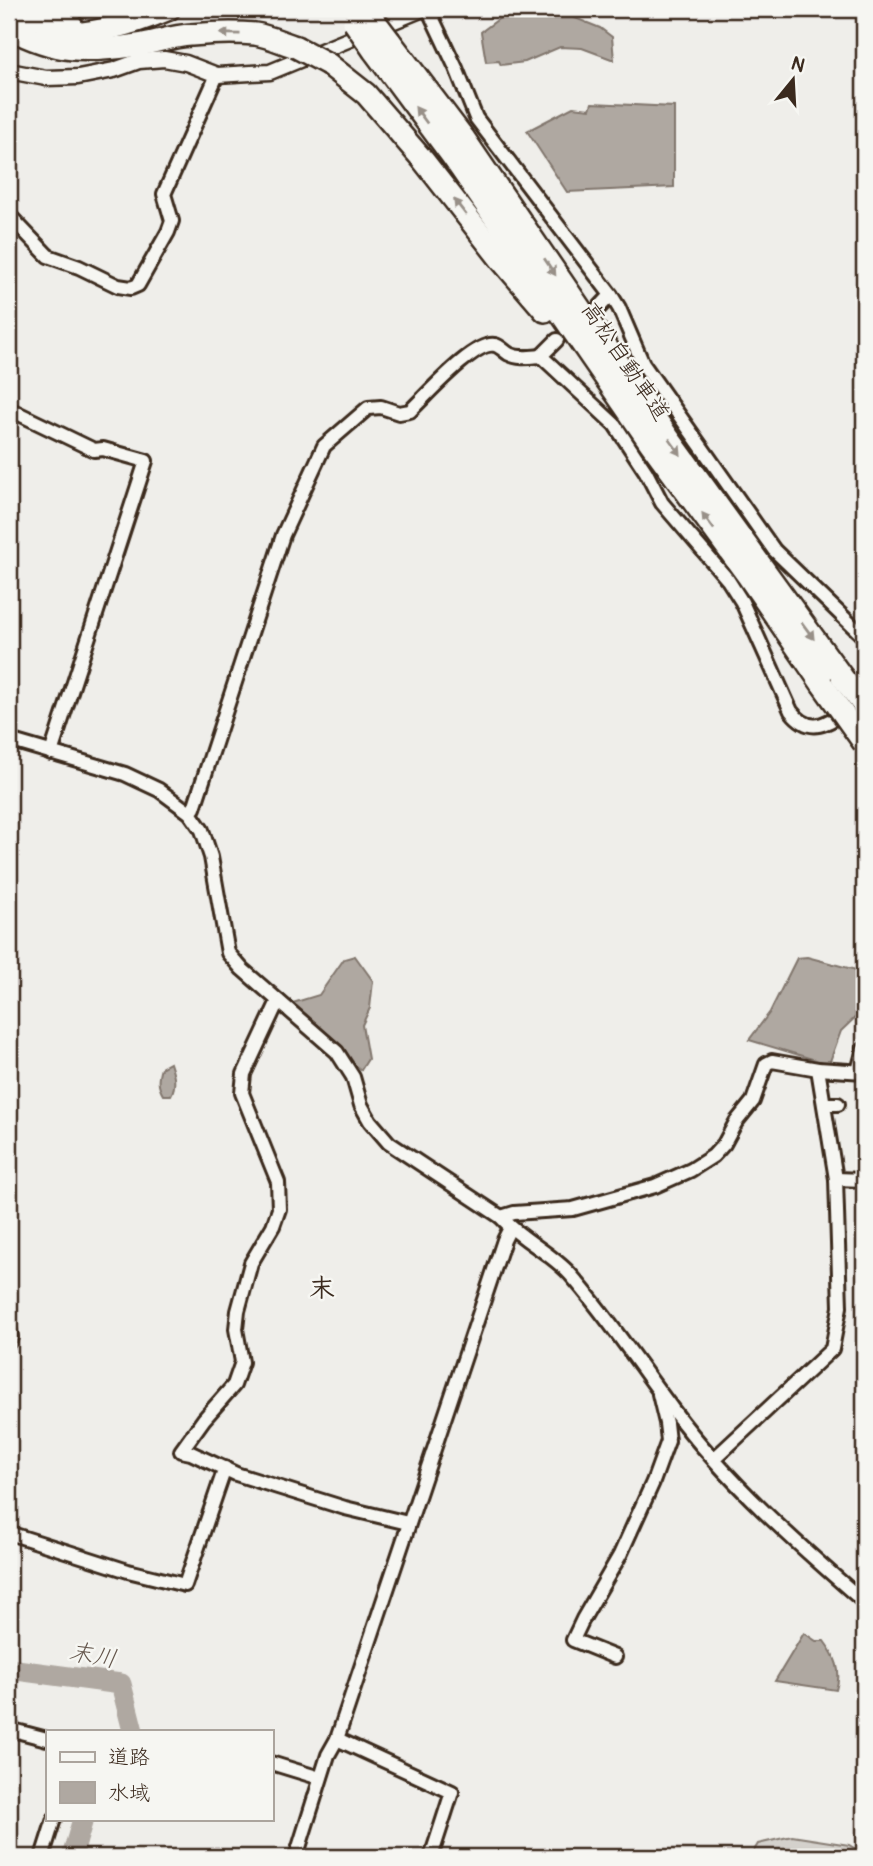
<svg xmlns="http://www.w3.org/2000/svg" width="873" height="1866" viewBox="0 0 873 1866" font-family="Pangolin,'Klee One',sans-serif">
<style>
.green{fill:#d4d1cc;stroke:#887e75;stroke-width:2}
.water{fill:#afa8a1;stroke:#81766d;stroke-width:2}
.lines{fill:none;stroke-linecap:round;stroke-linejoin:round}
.river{stroke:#afa8a1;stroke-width:21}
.minor-casing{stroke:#3b2a1e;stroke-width:18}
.tertiary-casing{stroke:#3b2a1e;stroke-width:19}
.motorway-casing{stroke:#3b2a1e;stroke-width:26}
.minor{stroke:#f6f6f2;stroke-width:12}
.tertiary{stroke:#f6f6f2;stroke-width:14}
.motorway{stroke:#f6f6f2;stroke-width:21}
.motorway-bridge-casing{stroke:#3b2a1e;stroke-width:26;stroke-linecap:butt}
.motorway-bridge{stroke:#f6f6f2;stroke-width:21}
.oneway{fill:#989088}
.labels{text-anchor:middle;stroke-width:5;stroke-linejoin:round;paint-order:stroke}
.street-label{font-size:23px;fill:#3b2a1e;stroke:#f6f6f2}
.water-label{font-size:24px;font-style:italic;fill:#64564c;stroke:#f6f6f2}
.quarter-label{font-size:26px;font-weight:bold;fill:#3b2a1e;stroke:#f6f6f2}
</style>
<rect width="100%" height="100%" fill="#efeeea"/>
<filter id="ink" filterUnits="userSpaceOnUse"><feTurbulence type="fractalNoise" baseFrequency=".0143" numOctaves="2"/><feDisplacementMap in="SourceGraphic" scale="14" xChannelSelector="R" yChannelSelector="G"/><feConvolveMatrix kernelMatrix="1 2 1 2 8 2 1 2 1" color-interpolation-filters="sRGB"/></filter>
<g filter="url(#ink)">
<!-- green -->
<polygon class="green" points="792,1836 849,1845 864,1854 864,1857 750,1857 758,1844"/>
<!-- water -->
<g class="water">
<polygon points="512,9 561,9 565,14 600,28 612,37 614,60 582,48 560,47 525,62 501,65 499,61 486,62 481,32"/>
<polygon points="592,103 674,107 674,187 567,192 527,131 573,107 590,109"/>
<polygon points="355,956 373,981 370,1008 362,1025 368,1059 361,1070 283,1006 319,995 344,959"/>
<polygon points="807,957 860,971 864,984 864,1009 841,1031 829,1064 749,1040 770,1012 797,958"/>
<path d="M 170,1063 C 174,1075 177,1084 171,1095 L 163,1095 C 157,1085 158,1078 161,1068 Z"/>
<path d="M 804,1633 L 816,1641 L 824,1641 C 836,1657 842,1671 836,1690 L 775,1681 Z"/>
</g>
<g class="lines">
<!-- river -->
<g class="river">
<polyline points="9,1669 121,1684 133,1731"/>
<polyline points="72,1857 83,1819"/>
</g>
<defs>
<g id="minor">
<polyline points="428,9 456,68 476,118 611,295 619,308 643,364 774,550 864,637"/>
<polyline points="9,215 48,256 79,267 118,286 131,288 138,285 168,232 172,221 164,194 217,75"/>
<polyline points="595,312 611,295"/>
<path d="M 557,340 L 541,356 L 615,425 L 646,472 L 662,503 L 728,580 L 742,602 L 791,711 C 810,735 824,725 847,711"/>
<polyline points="9,409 94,450 103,449 146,461 51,753"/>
<path d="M 9,740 L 125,774 L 159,790 L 190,813 L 202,830 L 211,857 L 228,953 L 242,969 L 337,1052 L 353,1077 L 361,1105 L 370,1121 L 389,1143 L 501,1217 C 521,1240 550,1252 570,1274 C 608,1317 639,1365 673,1410 C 727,1482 796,1543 864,1602"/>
<path d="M 190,813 L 194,808 L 283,535 L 324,446 L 368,408 L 381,407 L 399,413 L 410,411 C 426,396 475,340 495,345 C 500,346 504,351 509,354 C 518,359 530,357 541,356"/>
<polyline points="278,1001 244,1074 242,1093 278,1182 279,1209 273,1226 251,1263 238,1311 236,1329 242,1362 234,1385 204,1419 181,1451 191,1453 236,1474 345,1508 408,1523"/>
<polyline points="858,1071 864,1049"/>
<polyline points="824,1104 838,1104"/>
<polyline points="836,1179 864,1180"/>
<polyline points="501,1217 514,1213 573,1209 655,1186 691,1170 713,1156 724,1144 736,1122 753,1101 766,1064 772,1061 818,1069 864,1072"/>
<polyline points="9,1328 11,1337 9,1342"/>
<polyline points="714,1459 832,1349 840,1307 836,1179 818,1069"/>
<polyline points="9,1533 128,1571 185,1585 225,1468"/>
<polyline points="615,1657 573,1640 583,1619 620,1555 653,1482 668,1441 666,1423 659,1394"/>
<polyline points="9,1729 47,1739"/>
<polyline points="337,1739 452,1792 431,1857"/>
<polyline points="271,1763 320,1778"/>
<polyline points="42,1857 54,1819"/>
<polyline points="296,1857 328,1755 337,1739 504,1240 510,1228"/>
</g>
<polyline id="tertiary" points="9,71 46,78 78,77 114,70 139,61 164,59 186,63 217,75 270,72 423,9"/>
<g id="motorway">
<path d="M 10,9 C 29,17 50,25 71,24"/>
<path d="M 9,28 C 56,53 85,53 138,45 C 156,42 173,36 191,35 C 211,33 234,32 255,34 C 269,36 283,43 296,47"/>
<path d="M 45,35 C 89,36 129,26 169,9"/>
<polyline points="390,41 463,137 668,437 842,677"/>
<polyline points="374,51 452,156 651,444 748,576 822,684"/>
<polyline points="328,64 366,94 423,160 502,261 545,311"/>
</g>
</defs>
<!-- minor casing -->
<use href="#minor" class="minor-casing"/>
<!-- tertiary casing -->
<use href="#tertiary" class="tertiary-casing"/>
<!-- motorway casing -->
<use href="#motorway" class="motorway-casing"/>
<!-- minor -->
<use href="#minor" class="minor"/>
<!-- tertiary -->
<use href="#tertiary" class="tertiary"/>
<!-- motorway -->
<use href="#motorway" class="motorway"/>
<defs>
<g id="motorway-bridge">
<polyline points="368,12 390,41"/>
<polyline points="354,22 374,51"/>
<polyline points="296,47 328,64"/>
<polyline points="842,677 864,706"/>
<polyline points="822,684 864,743"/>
</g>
</defs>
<!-- motorway-bridge casing -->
<use href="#motorway-bridge" class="motorway-bridge-casing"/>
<!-- motorway-bridge -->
<use href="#motorway-bridge" class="motorway-bridge"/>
</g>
<!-- one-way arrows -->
<defs><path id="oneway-solid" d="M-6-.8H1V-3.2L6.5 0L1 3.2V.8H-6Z" transform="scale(1.75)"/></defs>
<g class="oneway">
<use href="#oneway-solid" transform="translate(230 34) rotate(-179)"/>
<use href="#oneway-solid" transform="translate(421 115) rotate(-126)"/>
<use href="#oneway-solid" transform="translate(460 207) rotate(-128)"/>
<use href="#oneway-solid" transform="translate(550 267) rotate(56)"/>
<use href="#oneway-solid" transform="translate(675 447) rotate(54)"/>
<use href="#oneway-solid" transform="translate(708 521) rotate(-126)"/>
<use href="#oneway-solid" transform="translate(808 631) rotate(54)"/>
</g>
</g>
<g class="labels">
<!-- street labels -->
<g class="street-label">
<text transform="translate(626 361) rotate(56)" y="8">高松自動車道</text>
</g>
<!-- water labels -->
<g class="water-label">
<text transform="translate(93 1655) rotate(10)" y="8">末川</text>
</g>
<!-- quarter labels -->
<g class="quarter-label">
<text x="322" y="1297">末</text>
</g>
</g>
<!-- margin -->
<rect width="873" height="1866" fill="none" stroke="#f6f6f2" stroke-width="35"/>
<rect x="18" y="18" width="838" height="1831" fill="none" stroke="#3b2a1e" stroke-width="2.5" filter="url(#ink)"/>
<!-- legend -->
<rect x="46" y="1730" width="228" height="91" fill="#f6f6f2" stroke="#aba49d" stroke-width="2"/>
<rect x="60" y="1752" width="35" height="10" fill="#f6f6f2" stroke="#aba49d" stroke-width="2"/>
<text x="108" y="1764" font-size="21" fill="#3b2a1e">道路</text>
<rect x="60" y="1782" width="35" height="21" fill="#afa8a1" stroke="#aba49d" stroke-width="2"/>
<text x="108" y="1800" font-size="21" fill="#3b2a1e">水域</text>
<!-- north arrow -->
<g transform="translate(793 80) rotate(18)" stroke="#f6f6f2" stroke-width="5" paint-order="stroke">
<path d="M0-5L12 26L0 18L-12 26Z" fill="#3b2a1e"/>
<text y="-10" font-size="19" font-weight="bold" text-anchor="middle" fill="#3b2a1e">N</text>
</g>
</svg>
